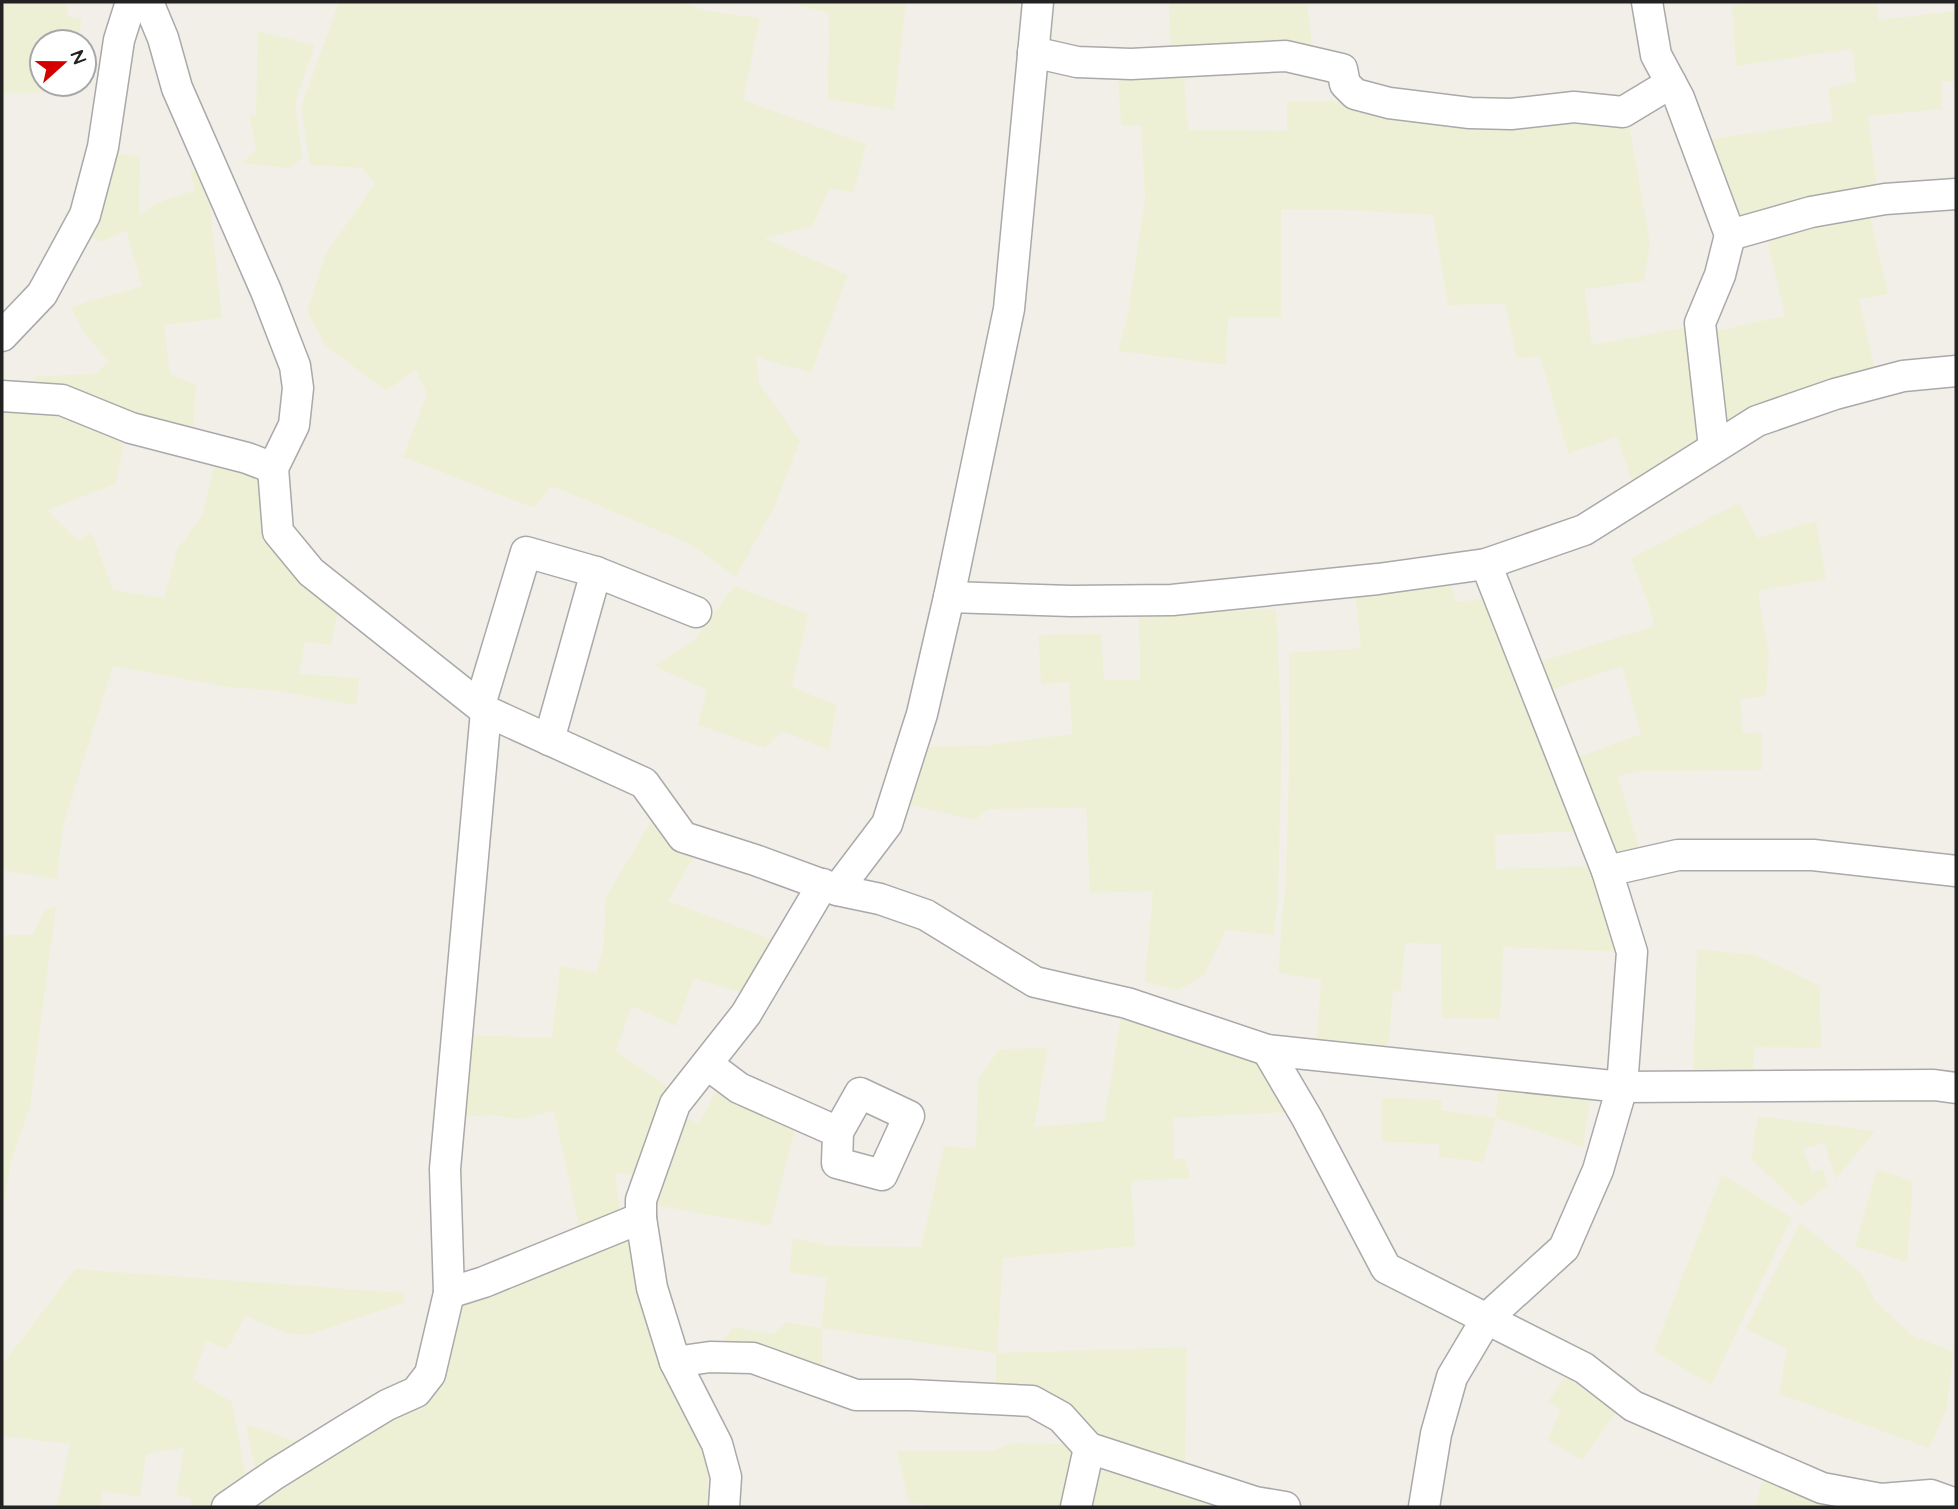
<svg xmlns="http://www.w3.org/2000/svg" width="1958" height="1509" viewBox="0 0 1958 1509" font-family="Quicksand,sans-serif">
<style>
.farmland{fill:#eef0d5}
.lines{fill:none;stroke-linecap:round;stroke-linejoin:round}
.minor-casing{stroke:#a9a9a9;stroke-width:33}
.minor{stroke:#fff;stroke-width:30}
</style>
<rect width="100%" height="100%" fill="#f2efe9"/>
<!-- farmland -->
<g class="farmland">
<polygon points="2,2 67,2 67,16 82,19 78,42 42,42 42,84 70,84 69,92 2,93"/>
<polygon points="339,2 681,2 708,11 760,18 743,100 866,144 854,193 830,188 812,227 764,238 848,275 811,373 756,357 759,383 800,441 775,505 736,577 688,543 552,486 534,508 403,457 427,394 416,370 386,391 326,346 307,312 325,255 375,183 362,168 310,165 301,107"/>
<polygon points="784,2 906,2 894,110 828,99 829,13"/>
<polygon points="1169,2 1307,2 1312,49 1171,54"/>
<polygon points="1764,2 1877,2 1879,20 1956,11 1956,81 1941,81 1942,109 1868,116 1878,194 1740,226 1704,140 1833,121 1828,88 1856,82 1852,49 1736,66 1732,5"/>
<polygon points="258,31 315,45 295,103 302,158 289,168 241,163 256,151 250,116 256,115"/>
<polygon points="1118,76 1184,76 1188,130 1287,131 1287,101 1358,102 1628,119 1650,243 1644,281 1585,289 1592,345 1693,326 1707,438 1633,484 1617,437 1568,453 1540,356 1517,359 1505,304 1448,305 1433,215 1347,210 1281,209 1281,317 1228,317 1226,365 1118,351 1128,314 1145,198 1141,126 1121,125"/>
<polygon points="108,153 140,156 139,217 154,204 195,190 190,172 206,169 222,318 164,325 170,374 196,385 193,433 31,393 36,376 96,374 108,361 84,332 70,307 142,286 126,230 101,242 86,235"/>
<polygon points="1868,207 1888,294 1859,299 1876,376 1719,431 1706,333 1785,316 1765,232"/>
<polygon points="2,409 62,409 125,436 116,484 47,510 77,540 92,533 113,590 164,598 177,550 203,514 216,456 256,474 265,499 339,605 331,645 305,642 299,674 359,678 356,705 270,690 229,687 113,666 63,826 57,879 2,870"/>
<polygon points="1739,503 1757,538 1816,521 1826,579 1758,591 1769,654 1766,696 1740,699 1743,733 1762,732 1762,770 1638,771 1618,776 1639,848 1612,856 1573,759 1641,734 1622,666 1548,691 1535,663 1654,626 1650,608 1631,558"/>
<polygon points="1451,584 1456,602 1488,598 1583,831 1495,835 1496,869 1596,866 1622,952 1503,947 1500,1019 1442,1018 1441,944 1405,943 1401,992 1393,991 1388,1048 1316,1048 1321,980 1278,973 1286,872 1289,774 1289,653 1361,648 1355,595"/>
<polygon points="734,586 808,614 792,687 837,705 829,750 782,731 765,748 698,725 707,690 654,666 693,641"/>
<polygon points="1276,609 1282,738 1278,894 1274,935 1226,930 1204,975 1178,990 1145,982 1153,891 1090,893 1086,808 988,809 975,820 910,805 920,747 988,745 1072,734 1069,682 1041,684 1038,635 1101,634 1104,680 1140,680 1139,616"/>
<polygon points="654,816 698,850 668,901 779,942 746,994 694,978 676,1026 632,1006 616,1051 672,1090 644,1178 615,1172 620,1216 581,1235 554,1111 522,1119 492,1115 456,1117 465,1035 552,1038 560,966 596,973 604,946 605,899"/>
<polygon points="56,906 30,1106 11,1161 2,1216 2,935 33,935 45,910"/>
<polygon points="1697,949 1756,955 1820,986 1821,1048 1755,1047 1752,1078 1693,1078"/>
<polygon points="1122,1011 1256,1061 1292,1112 1173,1118 1174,1159 1186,1159 1190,1178 1131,1181 1135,1246 1003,1258 997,1353 1187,1347 1185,1477 996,1393 996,1353 822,1328 823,1377 714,1354 733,1327 773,1334 786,1322 821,1328 827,1278 789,1272 793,1238 831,1246 921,1247 944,1146 976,1149 978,1080 999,1049 1048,1048 1034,1127 1104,1121"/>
<polygon points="1500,1081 1591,1094 1583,1147 1496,1118 1483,1162 1439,1157 1439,1144 1382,1142 1382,1098 1442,1100 1441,1110 1495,1118"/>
<polygon points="720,1086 797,1122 770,1226 656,1205 682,1116 698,1123"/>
<polygon points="1758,1116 1875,1131 1836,1179 1824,1143 1803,1149 1812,1172 1823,1169 1828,1185 1801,1206 1751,1159"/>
<polygon points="1877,1169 1913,1181 1907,1262 1855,1246"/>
<polygon points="1722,1174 1792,1218 1711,1385 1654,1351"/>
<polygon points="1800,1222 1862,1274 1876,1302 1912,1335 1953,1352 1947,1408 1929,1448 1779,1394 1787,1349 1746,1329"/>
<polygon points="620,1233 631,1242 634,1277 708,1468 707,1507 262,1507 262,1499 407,1404 451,1309"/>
<polygon points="75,1269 404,1293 405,1302 307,1335 289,1334 245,1316 227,1350 206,1340 193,1379 232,1402 247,1482 211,1507 191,1507 191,1499 176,1495 184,1448 146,1454 140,1497 103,1491 100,1507 57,1507 70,1444 2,1436 2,1365"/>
<polygon points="1569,1370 1620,1407 1582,1460 1547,1440 1561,1410 1548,1402"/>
<polygon points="246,1424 299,1442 256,1476"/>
<polygon points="1012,1443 1071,1444 1079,1456 1068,1507 924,1507 925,1504 909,1503 897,1451 992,1451"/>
<polygon points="1096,1462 1243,1507 1086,1507"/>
<polygon points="1763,1479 1858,1507 1755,1507"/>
</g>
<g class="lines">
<defs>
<g id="minor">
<polyline points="148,2 163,38 177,88 266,291 295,366 298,388 294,425 273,468 278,532 311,572 486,711 644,783 683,837 755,860 837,890 880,899 926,915 1035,982 1127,1003 1267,1050 1622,1087 1934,1085 1956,1088"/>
<polyline points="1647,2 1656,55 1679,98 1730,235 1720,275 1700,323 1714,447"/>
<polyline points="1033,52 1077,62 1131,64 1286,56 1342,69 1345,84 1355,94 1389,103 1470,113 1511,114 1574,107 1623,112 1671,83"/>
<polyline points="1730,235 1811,212 1885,199 1956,194"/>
<polyline points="2,336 42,294 85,215 103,147 119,40 131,2"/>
<polyline points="2,396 62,400 131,428 247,458 273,468"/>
<polyline points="949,597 1071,601 1172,600 1378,579 1486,564 1584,530 1757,421 1835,394 1903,376 1956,371"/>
<polyline points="480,705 526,552 596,572 696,612"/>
<polyline points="549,740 596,572"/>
<polyline points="1607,871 1678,855 1813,855 1956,871"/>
<polyline points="837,890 887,824 922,714 949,597 1009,309 1038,2"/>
<polyline points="1267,1050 1307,1118 1386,1268 1584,1368 1633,1406 1822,1488 1881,1499 1931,1495 1956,1504"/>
<polyline points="707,1064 739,1088 838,1132 837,1163 882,1175 909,1116 860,1093 838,1132"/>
<polyline points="449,1293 484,1282 641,1218"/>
<polyline points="675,1362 710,1357 753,1358 856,1395 910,1395 1032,1401 1061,1417 1089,1448 1255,1502 1285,1507"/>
<polyline points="227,1507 275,1474 349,1428 387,1405 416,1392 430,1374 449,1293 445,1169 486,711"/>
<polyline points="724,1507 726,1477 717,1444 675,1362 652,1288 641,1218 641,1200 675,1104 746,1014 823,884"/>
<polyline points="1076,1507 1089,1448"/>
<polyline points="1424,1507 1436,1434 1452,1377 1487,1318 1564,1248 1598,1170 1622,1087 1632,952 1607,871 1486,564"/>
</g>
</defs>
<!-- minor casing -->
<use href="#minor" class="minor-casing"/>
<!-- minor -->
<use href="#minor" class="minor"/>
</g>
<!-- border -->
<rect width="1958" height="1509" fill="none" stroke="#222222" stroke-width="7"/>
<!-- north arrow -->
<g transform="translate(63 63) rotate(69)"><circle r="33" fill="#ffffff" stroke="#a7a7a7" stroke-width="2"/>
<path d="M0-5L12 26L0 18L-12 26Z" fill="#d40000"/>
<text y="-10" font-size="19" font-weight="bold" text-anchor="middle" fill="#222222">N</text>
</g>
</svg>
